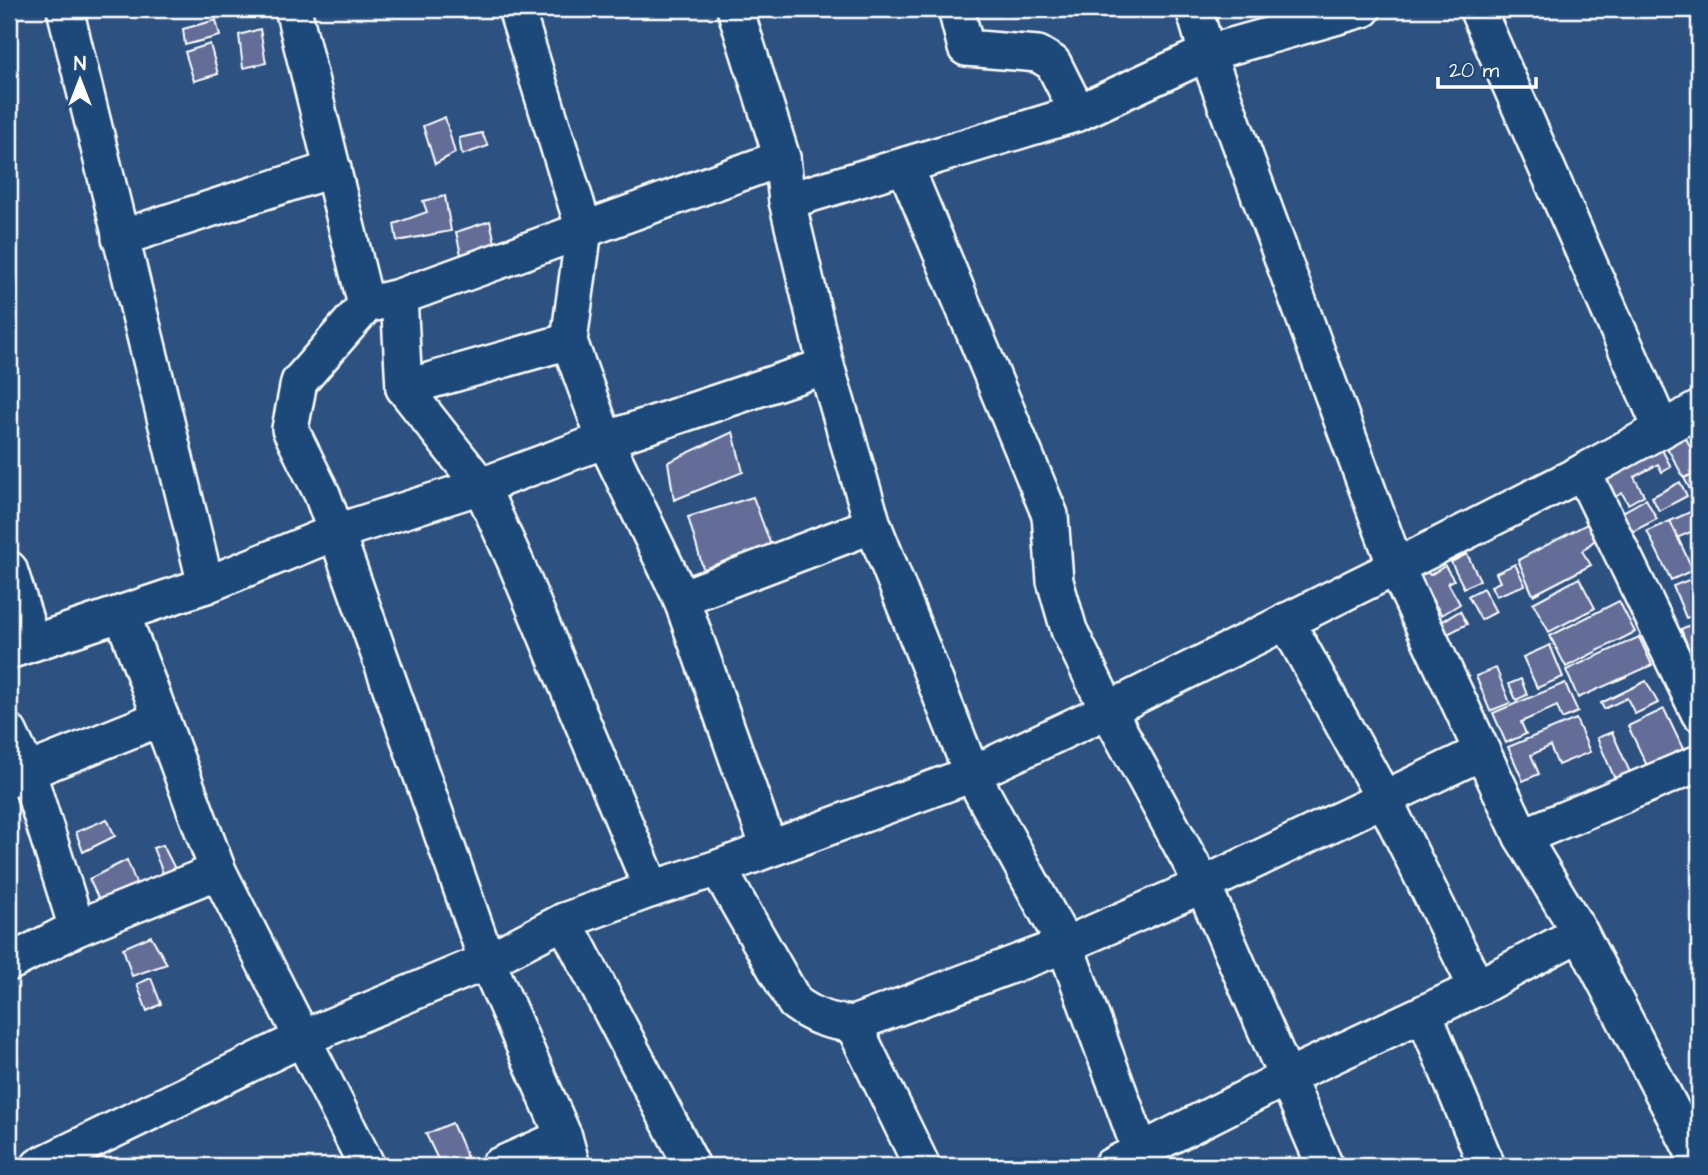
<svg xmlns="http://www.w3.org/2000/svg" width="1708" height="1175" viewBox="0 0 1708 1175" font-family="'Architects Daughter',sans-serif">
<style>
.building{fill:#636d97;stroke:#fff;stroke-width:2}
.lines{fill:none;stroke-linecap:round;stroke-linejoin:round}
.minor-casing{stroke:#fff;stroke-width:40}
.minor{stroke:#1f4a7a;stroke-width:35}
</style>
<rect width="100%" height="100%" fill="#2d5180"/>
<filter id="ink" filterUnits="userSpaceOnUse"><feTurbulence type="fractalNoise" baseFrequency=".0143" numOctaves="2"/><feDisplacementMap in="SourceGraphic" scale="14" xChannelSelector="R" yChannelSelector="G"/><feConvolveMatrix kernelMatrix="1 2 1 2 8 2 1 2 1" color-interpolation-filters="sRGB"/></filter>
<g filter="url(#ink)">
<!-- building -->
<g class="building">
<polygon points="216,20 220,36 185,45 183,29"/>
<polygon points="260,29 266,63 243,68 239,35"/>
<polygon points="210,44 218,74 194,81 185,52"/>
<polygon points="445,117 455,153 435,164 423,126"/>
<polygon points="482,133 488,146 462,155 459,138"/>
<polygon points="445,196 451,231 397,241 394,224 427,212 423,201"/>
<polygon points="490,221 497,251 463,264 456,232"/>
<polygon points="733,432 743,472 674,500 668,462"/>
<polygon points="1684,434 1699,465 1699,471 1684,478 1665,444"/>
<polygon points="1660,446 1671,467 1662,472 1658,464 1634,477 1644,495 1628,504 1622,493 1615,497 1604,477"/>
<polygon points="1699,471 1699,502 1697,503 1684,478"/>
<polygon points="1680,482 1687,496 1659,511 1652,497"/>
<polygon points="753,497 772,548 705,575 688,517"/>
<polygon points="1646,499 1657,519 1632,532 1621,513"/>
<polygon points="1699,508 1699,541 1695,530 1677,538 1670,521"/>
<polygon points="1670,521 1693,570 1671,580 1647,531"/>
<polygon points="1587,524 1595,540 1582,551 1591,565 1533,595 1518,560"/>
<polygon points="1467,554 1480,580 1464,588 1451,562"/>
<polygon points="1515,564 1525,585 1496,596 1491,586 1500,582 1496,573"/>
<polygon points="1445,566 1454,580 1448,583 1460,604 1442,615 1416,574 1423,569 1430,575"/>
<polygon points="1699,576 1699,613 1686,618 1673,586"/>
<polygon points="1579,578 1595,608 1549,632 1533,603"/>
<polygon points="1483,588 1496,612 1481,620 1468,596"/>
<polygon points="1619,601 1635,632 1566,667 1550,636"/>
<polygon points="1460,611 1467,624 1444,636 1438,624"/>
<polygon points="1699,621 1699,654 1692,657 1681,629"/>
<polygon points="1639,637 1652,665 1578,698 1566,670"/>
<polygon points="1550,645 1563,677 1537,688 1523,657"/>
<polygon points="1496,668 1510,703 1490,711 1476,676"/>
<polygon points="1521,679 1527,695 1516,700 1509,684"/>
<polygon points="1646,681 1658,703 1635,714 1627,698 1604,709 1601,703"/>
<polygon points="1565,683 1578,712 1562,719 1557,706 1521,722 1526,734 1506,743 1493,713"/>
<polygon points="1664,709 1685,753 1649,770 1628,726"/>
<polygon points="1576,719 1590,752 1558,765 1550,746 1531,755 1539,774 1523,781 1508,747"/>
<polygon points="1612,732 1633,779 1618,786 1597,738"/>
<polygon points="107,819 115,836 83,852 76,832"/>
<polygon points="163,845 178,875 165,878 153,848"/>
<polygon points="127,860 138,888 101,904 89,879"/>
<polygon points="151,936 167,964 132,976 123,948"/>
<polygon points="151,978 161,1004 147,1011 137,984"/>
<polygon points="452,1123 467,1157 441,1166 426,1134"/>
</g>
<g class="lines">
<defs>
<g id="minor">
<polyline points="65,9 206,585"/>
<polyline points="293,9 366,305"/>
<polyline points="516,9 584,229 569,341 605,440 681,598 769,848"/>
<polyline points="735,9 782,158 787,201 826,366 873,525 972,774 1065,945 1146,1166"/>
<polyline points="956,9 966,48 1038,54 1053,63 1078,113"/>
<polyline points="1194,9 1207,53 1396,567 1522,837 1580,933 1699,1163"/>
<polyline points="1477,9 1662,430"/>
<polyline points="905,166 1050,515 1055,581 1069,630 1108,710 1203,885 1325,1166"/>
<polyline points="787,201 1078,113 1207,53 1363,9"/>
<polyline points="120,238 333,169"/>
<polyline points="399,297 404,388 481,486 515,561 652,889"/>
<polyline points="404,388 569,341"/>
<polyline points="1583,472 1699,713"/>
<polyline points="9,569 32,642"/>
<polyline points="681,598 873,525"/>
<polyline points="122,614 218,871 367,1166"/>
<polyline points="1286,621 1383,797 1477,988"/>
<polyline points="9,651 206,585 336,532 481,486 605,440 826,366"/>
<polyline points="9,732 27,770 77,928"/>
<polyline points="9,779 161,718"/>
<polyline points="1522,837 1699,763"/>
<path d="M 718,868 L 795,1003 C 814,1017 829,1022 853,1024 L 1065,945 L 1203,885 L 1482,752"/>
<polyline points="564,921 692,1166"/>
<polyline points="9,963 77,928 218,871"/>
<polyline points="1424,1014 1487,1166"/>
<polyline points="853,1024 922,1166"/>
<polyline points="39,1166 303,1038 487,961 564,921 652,889 718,868 972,774 1108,710 1396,567 1583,472 1699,409"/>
<polyline points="498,1166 564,1137"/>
<polyline points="572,1166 564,1137 487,961 336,532 322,494 290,429 299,382 366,305 399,297 782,158"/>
<polyline points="1111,1166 1287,1077 1477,988 1580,933"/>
</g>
</defs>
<!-- minor casing -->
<use href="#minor" class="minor-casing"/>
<!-- minor -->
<use href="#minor" class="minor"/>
</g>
</g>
<!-- margin -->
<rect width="1708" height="1175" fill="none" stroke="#1f4a7a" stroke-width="35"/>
<rect x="18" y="18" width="1673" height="1140" fill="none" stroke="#fff" stroke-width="2.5" filter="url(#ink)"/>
<!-- north arrow -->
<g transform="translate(80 80)" stroke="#1f4a7a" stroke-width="5" paint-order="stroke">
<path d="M0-5L12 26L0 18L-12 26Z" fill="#ffffff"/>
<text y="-10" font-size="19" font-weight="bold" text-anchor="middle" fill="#ffffff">N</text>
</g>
<!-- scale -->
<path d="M1438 77v10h98v-10" fill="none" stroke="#ffffff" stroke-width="3.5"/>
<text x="1449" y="77" font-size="21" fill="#ffffff" stroke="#1f4a7a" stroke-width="5" paint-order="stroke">20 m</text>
</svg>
